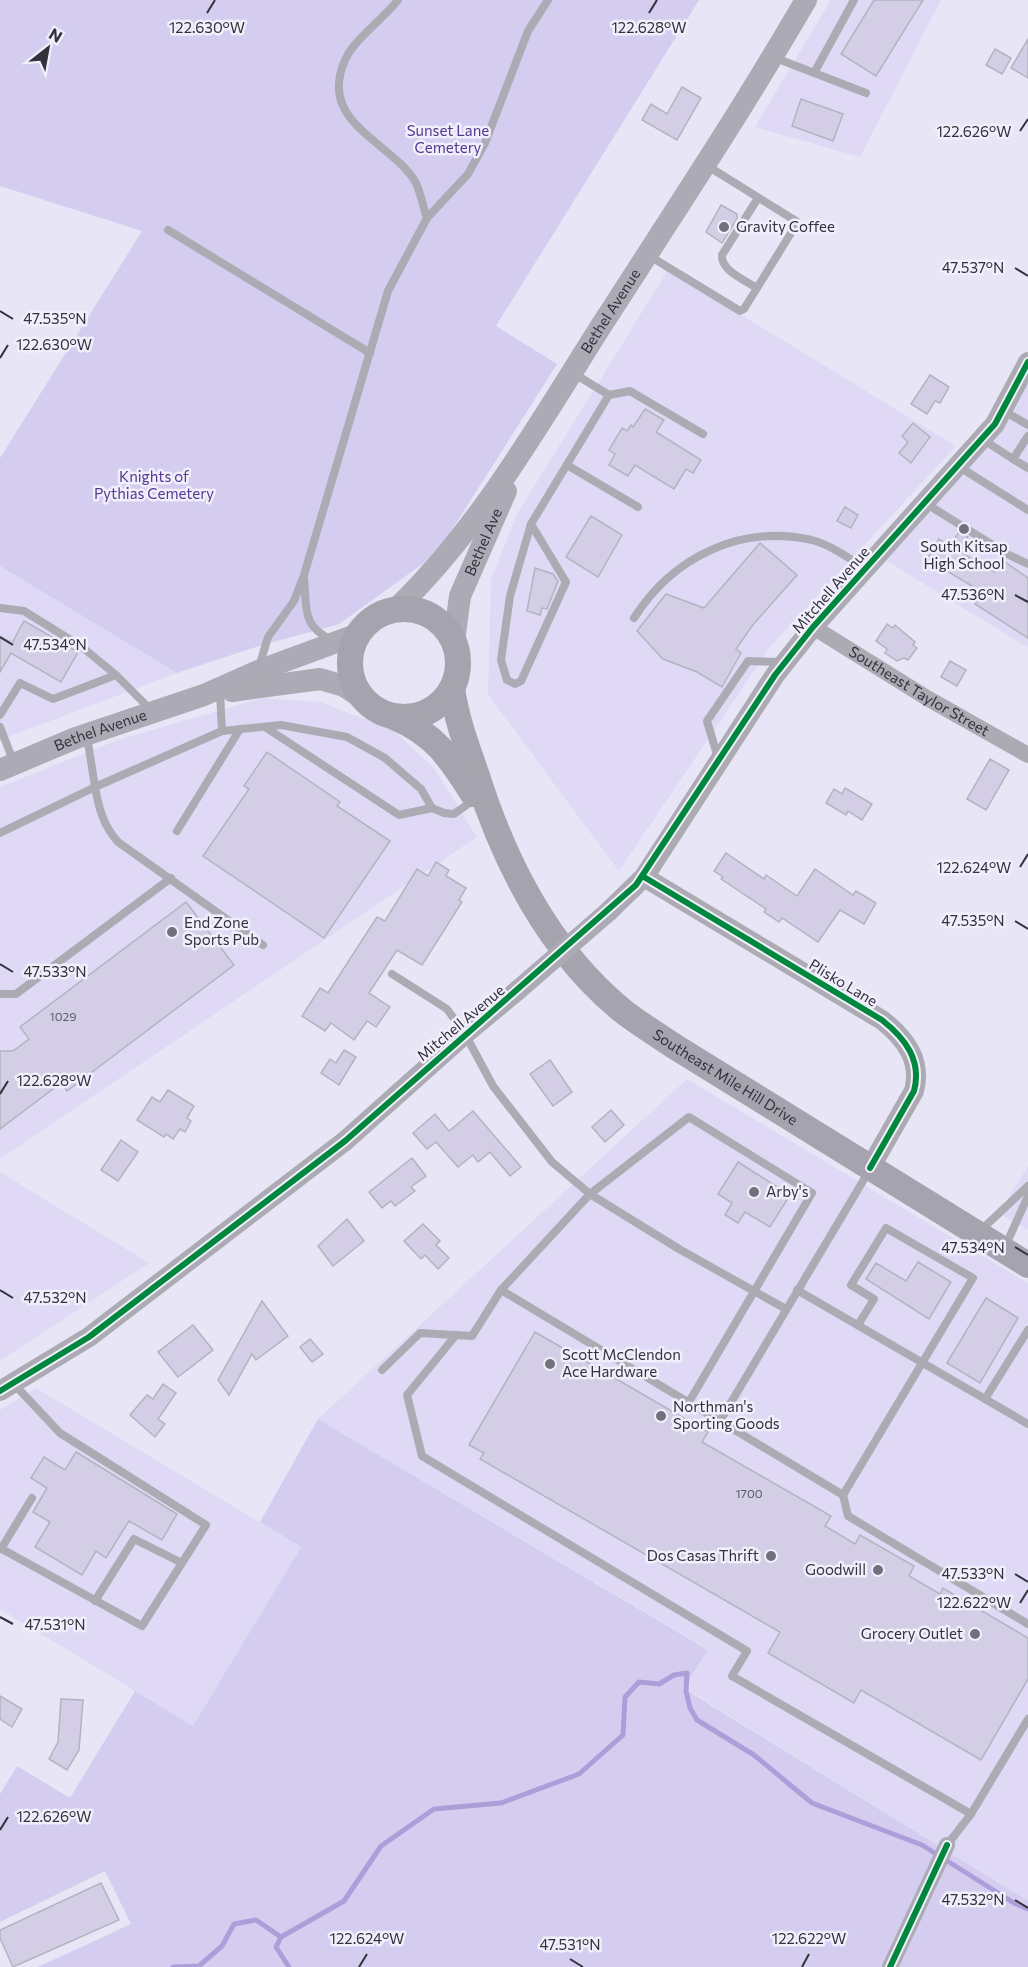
<svg xmlns="http://www.w3.org/2000/svg" width="1028" height="1967" viewBox="0 0 1028 1967" font-family="Commissioner,sans-serif">
<style>
.built{fill:#dfd9f6}
.green{fill:#d4cdf0}
.lines{fill:none;stroke-linecap:round;stroke-linejoin:round}
.stream{stroke:#ac9fd9;stroke-width:5}
.building{fill:#d3cee5;stroke:#b5b2c0;stroke-width:1.5}
.service{stroke:#acaab3;stroke-width:8}
.minor{stroke:#acaab3;stroke-width:16}
.tertiary{stroke:#acaab3;stroke-width:20}
.secondary{stroke:#acaab4;stroke-width:22}
.primary{stroke:#a5a4ae;stroke-width:26}
.tertiary-bridge{stroke:#acaab3;stroke-width:20}
.cycleway-casing{stroke:#f1effb;stroke-width:10}
.cycleway{stroke:#00873e;stroke-width:6}
.ticks{fill:none;stroke:#34313d;stroke-width:2}
.poi-dot{fill:#73707e;stroke:#f1effb;stroke-width:2}
.labels{text-anchor:middle;stroke-width:5;stroke-linejoin:round;paint-order:stroke}
.number-label{font-size:12px;fill:#5c5968}
.park-label{font-size:15px;fill:#533790;stroke:#f1effb}
.poi-label{font-size:15px;fill:#34313d;stroke:#f1effb;text-anchor:start}
.street-label{font-size:15px;fill:#34313d;stroke:#f1effb}
.ticks-label{font-size:15px;text-anchor:middle;fill:#34313d;stroke:#f1effb;stroke-width:5;stroke-linejoin:round;paint-order:stroke}
</style>
<rect width="100%" height="100%" fill="#e8e5f6"/>
<!-- built -->
<g class="built">
<polygon points="831,0 941,0 860,157 755,127"/>
<polygon points="668,270 956,446 770,647 619,871 488,695 491,580 517,514"/>
<polygon points="1028,362 1028,648 877,555 982,439"/>
<polygon points="0,566 177,673 0,740"/>
<polygon points="262,698 320,702 393,730 434,768 477,837 0,1159 0,787 118,740"/>
<polygon points="687,1079 1028,1283 1028,1901 683,1687 708,1649 318,1419"/>
<polygon points="1028,1166 1028,1230 999,1213"/>
<polygon points="0,1172 149,1263 0,1361"/>
<polygon points="36,1388 301,1547 193,1726 0,1609 0,1410"/>
</g>
<!-- green -->
<g class="green">
<polygon points="0,0 699,0 496,326 557,364 448,536 424,563 339,624 259,646 177,673 0,566 0,458 142,231 0,186"/>
<polygon points="318,1419 708,1650 683,1688 1028,1901 1028,1967 38,1967 131,1924 105,1871 0,1922 0,1794 17,1766 70,1798 135,1691 193,1726 301,1547 260,1522"/>
</g>
<g class="lines">
<!-- stream -->
<g class="stream">
<polyline points="173,1967 199,1966 222,1946 234,1924 256,1920 281,1937"/>
<polyline points="289,1967 276,1947 281,1937 344,1901 381,1846 434,1809 501,1803 579,1774 623,1735 625,1697 639,1682 659,1684 674,1675 687,1673 686,1691 690,1708 697,1720 754,1755 812,1803 922,1845 1014,1903 1028,1909"/>
</g>
</g>
<!-- building -->
<g class="building">
<polygon points="874,0 923,0 876,76 841,54"/>
<polygon points="1028,39 1028,78 1011,68"/>
<polygon points="995,49 1011,58 1002,74 986,65"/>
<polygon points="682,87 701,98 677,140 642,120 651,104 667,114"/>
<polygon points="801,99 843,114 833,141 792,126"/>
<polygon points="721,205 737,214 737,219 722,243 706,232"/>
<polygon points="930,375 949,387 940,403 935,401 927,414 911,404"/>
<polygon points="645,409 664,420 656,432 701,460 693,473 686,469 674,489 635,465 628,476 609,465 615,454 609,450 622,428 627,431 631,425 633,427"/>
<polygon points="913,423 930,437 911,463 899,453 908,442 902,436"/>
<polygon points="845,507 858,515 851,528 837,521"/>
<polygon points="591,516 622,535 598,577 566,557"/>
<polygon points="959,532 968,537 960,552 995,572 1002,560 1028,578 1028,638 975,604 982,592 927,559 939,539 950,546"/>
<polygon points="760,543 797,575 752,626 736,649 741,653 722,687 697,672 663,659 637,631 666,594 704,608"/>
<polygon points="535,568 553,574 558,581 547,609 542,608 540,615 527,611"/>
<polygon points="24,621 78,652 61,682 11,653 0,672 0,636 12,643"/>
<polygon points="887,624 893,628 895,625 915,642 913,645 917,648 908,660 904,658 897,661 885,653 887,649 876,641"/>
<polygon points="950,661 966,670 957,686 941,677"/>
<polygon points="267,752 340,802 337,806 390,841 324,938 203,856 249,789 244,786"/>
<polygon points="990,759 1009,770 986,810 967,799"/>
<polygon points="845,788 872,804 862,820 848,811 846,815 826,803 834,789 842,794"/>
<polygon points="726,853 764,879 766,875 797,896 815,869 853,895 856,891 876,903 864,924 840,910 818,942 782,918 779,922 764,912 766,909 721,879 723,877 714,871"/>
<polygon points="436,862 449,870 446,876 466,888 459,900 462,902 422,965 397,950 369,993 390,1007 376,1027 367,1021 354,1040 331,1023 325,1031 302,1016 320,988 328,993 377,917 385,921 417,869 428,876"/>
<polygon points="186,902 234,965 67,1091 61,1083 0,1129 0,1051 13,1051 29,1039 20,1027"/>
<polygon points="344,1050 356,1057 339,1085 321,1073 330,1059 336,1063"/>
<polygon points="550,1060 572,1092 553,1106 530,1074"/>
<polygon points="168,1090 194,1106 187,1118 191,1121 185,1132 180,1129 173,1139 166,1134 164,1137 137,1120 152,1097 160,1102"/>
<polygon points="611,1110 624,1125 605,1142 592,1127"/>
<polygon points="473,1111 521,1167 510,1176 490,1152 478,1162 473,1155 458,1167 436,1142 427,1149 413,1133 435,1114 449,1131"/>
<polygon points="121,1140 138,1152 118,1181 101,1170"/>
<polygon points="412,1158 426,1176 411,1187 415,1191 395,1206 391,1201 382,1208 369,1192"/>
<polygon points="738,1162 790,1195 770,1227 745,1212 738,1223 725,1215 732,1203 718,1194"/>
<polygon points="347,1219 364,1241 333,1266 318,1246"/>
<polygon points="423,1224 440,1241 436,1245 449,1258 438,1269 425,1255 421,1259 404,1241"/>
<polygon points="918,1262 951,1282 929,1319 866,1279 876,1263 906,1281"/>
<polygon points="986,1298 1018,1318 980,1383 947,1363"/>
<polygon points="262,1301 288,1336 256,1360 252,1354 229,1395 218,1380"/>
<polygon points="193,1325 213,1350 178,1377 158,1352"/>
<polygon points="535,1332 708,1432 702,1442 831,1516 825,1526 855,1544 860,1535 914,1566 909,1576 940,1594 943,1588 1028,1638 1028,1679 981,1760 861,1690 854,1703 768,1653 780,1632 480,1459 484,1453 469,1445"/>
<polygon points="310,1339 323,1354 312,1362 300,1347"/>
<polygon points="163,1384 176,1393 158,1419 165,1424 155,1437 130,1415 147,1395 153,1399"/>
<polygon points="76,1452 177,1514 162,1540 129,1521 106,1558 96,1551 82,1575 35,1547 50,1522 33,1512 47,1488 31,1478 44,1457 65,1470"/>
<polygon points="0,1696 22,1709 12,1727 0,1719"/>
<polygon points="61,1699 83,1700 79,1750 67,1770 49,1759 58,1742"/>
<polygon points="101,1883 119,1920 13,1967 0,1938 0,1930"/>
</g>
<g class="lines">
<!-- service -->
<g class="service">
<path d="M 398,0 C 384,18 355,39 346,58 C 315,123 392,141 416,183 C 421,194 423,207 427,218"/>
<polyline points="773,57 866,93"/>
<polyline points="814,73 854,0"/>
<polyline points="168,230 370,353"/>
<polyline points="648,255 740,311 744,309 796,225 796,221 706,165"/>
<path d="M 757,288 C 745,280 721,271 722,255 L 758,198"/>
<polyline points="609,395 630,391 703,434"/>
<polyline points="1004,411 1028,425"/>
<polyline points="1028,436 1013,459 1028,468"/>
<polyline points="982,439 1013,459"/>
<polyline points="567,465 638,507"/>
<polyline points="958,466 1028,510"/>
<polyline points="925,503 1007,554 1028,564"/>
<polyline points="531,524 566,582 521,681 515,684 507,680 501,660 510,596 531,524 609,395 573,373"/>
<path d="M 304,578 C 307,607 301,626 332,640"/>
<polyline points="0,608 24,611 82,647 116,675"/>
<path d="M 634,618 C 673,557 740,524 812,540 C 831,545 848,558 865,568"/>
<polyline points="259,667 268,637 294,601 304,575 388,291 427,218 468,174 485,143 528,31 548,0"/>
<polyline points="220,693 222,731"/>
<polyline points="0,715 20,683 53,699 116,675 151,710"/>
<polyline points="0,727 14,763"/>
<polyline points="265,727 399,815 432,808"/>
<polyline points="87,736 95,787 222,731 281,725 347,737 385,758 421,789 432,808 444,813 454,814 475,799"/>
<polyline points="718,758 707,721 748,661 782,662"/>
<polyline points="177,831 240,729"/>
<path d="M 0,833 L 95,787 C 99,809 103,825 118,842 L 263,945"/>
<polyline points="392,974 447,1009 465,1034 493,1086 552,1162 590,1194 679,1249 786,1309"/>
<polyline points="0,994 16,994 171,878"/>
<polyline points="980,1231 1028,1186"/>
<polyline points="1005,1247 1028,1196"/>
<polyline points="501,1290 843,1495 848,1516 1028,1624"/>
<polyline points="797,1290 1028,1424"/>
<polyline points="456,1335 407,1395 422,1456 747,1651 732,1676 971,1814 947,1845"/>
<polyline points="382,1370 420,1333 472,1336 501,1290 590,1194 689,1117 812,1193 689,1402"/>
<polyline points="985,1399 1028,1330"/>
<polyline points="720,1421 869,1171"/>
<polyline points="843,1495 973,1278 886,1228 851,1285 874,1299 858,1325"/>
<polyline points="0,1548 142,1626 206,1525 60,1433 14,1384"/>
<polyline points="1,1549 32,1498"/>
<polyline points="95,1601 134,1539 182,1563"/>
<polyline points="971,1814 1028,1719"/>
</g>
<!-- minor -->
<g class="minor">
<path id="s1" d="M 813,627 L 927,698 L 1028,755"/>
<polyline points="890,1967 947,1845"/>
</g>
<!-- tertiary -->
<g class="tertiary">
<path d="M 644,877 L 882,1020 C 906,1039 922,1061 914,1091 L 870,1168"/>
<polyline points="608,912 644,877 775,675 813,627 995,424 1028,362"/>
<polyline points="0,1391 89,1337 345,1141 465,1034 518,990"/>
</g>
<!-- secondary -->
<g class="secondary">
<path id="s2" d="M 396,609 C 481,527 540,422 603,323 C 672,216 742,110 806,0"/>
<path id="s3" d="M 454,641 L 460,596 L 506,491"/>
<polyline points="232,691 320,679 344,686 367,701"/>
<path id="s4" d="M 0,770 L 76,738 L 204,695 L 258,671 L 358,634"/>
</g>
<!-- primary -->
<g class="primary">
<circle cx="404" cy="663" r="54"/>
<path id="s5" d="M 452,688 C 456,718 467,747 477,776 C 505,864 551,953 624,1012 C 641,1025 659,1036 677,1048 L 1028,1265"/>
<path d="M 394,717 C 435,734 450,758 473,794"/>
</g>
<!-- tertiary-bridge -->
<polyline class="tertiary-bridge" points="518,990 608,912"/>
<defs>
<g id="cycleway">
<path d="M 644,877 L 882,1020 C 906,1039 922,1061 914,1091 L 870,1168"/>
<polyline points="0,1391 89,1337 345,1141 636,885 775,675 813,627 995,424 1028,362"/>
<polyline points="890,1967 947,1845"/>
</g>
</defs>
<!-- cycleway casing -->
<use href="#cycleway" class="cycleway-casing"/>
<!-- cycleway -->
<use href="#cycleway" class="cycleway"/>
</g>
<!-- ticks -->
<path class="ticks" d="M 207,13 L 215,0M 649,13 L 657,0M 1020,131 L 1028,119M 1015,268 L 1028,276M 0,311 L 13,319M 0,358 L 8,345M 1015,595 L 1028,602M 0,637 L 13,645M 1020,867 L 1028,854M 1015,921 L 1028,929M 0,964 L 13,972M 0,1094 L 8,1081M 1015,1247 L 1028,1255M 0,1290 L 13,1298M 1015,1574 L 1028,1582M 1020,1603 L 1028,1590M 0,1617 L 13,1624M 0,1830 L 8,1817M 1015,1900 L 1028,1908M 570,1959 L 583,1967M 359,1967 L 367,1954M 802,1967 L 809,1954"/>
<!-- markers -->
<g class="poi-dot">
<circle cx="724" cy="227" r="6"/>
<circle cx="964" cy="529" r="6"/>
<circle cx="172" cy="932" r="6"/>
<circle cx="754" cy="1192" r="6"/>
<circle cx="550" cy="1364" r="6"/>
<circle cx="661" cy="1416" r="6"/>
<circle cx="771" cy="1556" r="6"/>
<circle cx="878" cy="1570" r="6"/>
<circle cx="975" cy="1634" r="6"/>
</g>
<g class="labels">
<!-- number labels -->
<g class="number-label">
<text x="63" y="1021">1029</text>
<text x="749" y="1498">1700</text>
</g>
<!-- park labels -->
<g class="park-label">
<text x="448" y="136">Sunset Lane<tspan x="448" dy="17">Cemetery</tspan></text>
<text x="154" y="482">Knights of<tspan x="154" dy="17">Pythias Cemetery</tspan></text>
</g>
<!-- poi labels -->
<g class="poi-label">
<text x="736" y="232">Gravity Coffee</text>
<text x="964" y="552" text-anchor="middle">South Kitsap<tspan x="964" dy="17">High School</tspan></text>
<text x="184" y="928">End Zone<tspan x="184" dy="17">Sports Pub</tspan></text>
<text x="766" y="1197">Arby's</text>
<text x="562" y="1360">Scott McClendon<tspan x="562" dy="17">Ace Hardware</tspan></text>
<text x="673" y="1412">Northman's<tspan x="673" dy="17">Sporting Goods</tspan></text>
<text x="759" y="1561" text-anchor="end">Dos Casas Thrift</text>
<text x="866" y="1575" text-anchor="end">Goodwill</text>
<text x="963" y="1639" text-anchor="end">Grocery Outlet</text>
</g>
<!-- street labels -->
<g class="street-label">
<text dy="5" stroke="none"><textPath href="#s2" startOffset="368">Bethel Avenue</textPath></text>
<text dy="5" stroke="none"><textPath href="#s3" startOffset="104">Bethel Ave</textPath></text>
<text transform="translate(831 590) rotate(-49)" y="5">Mitchell Avenue</text>
<text dy="5" stroke="none"><textPath href="#s1" startOffset="124">Southeast Taylor Street</textPath></text>
<text dy="5" stroke="none"><textPath href="#s4" startOffset="108">Bethel Avenue</textPath></text>
<text transform="translate(843 983) rotate(31)" y="5">Plisko Lane</text>
<text transform="translate(461 1023) rotate(-40)" y="5">Mitchell Avenue</text>
<text dy="5" stroke="none"><textPath href="#s5" startOffset="494">Southeast Mile Hill Drive</textPath></text>
</g>
</g>
<g class="ticks-label">
<text x="207" y="33">122.630°W</text>
<text x="649" y="33">122.628°W</text>
<text x="974" y="137">122.626°W</text>
<text x="973" y="273">47.537°N</text>
<text x="55" y="324">47.535°N</text>
<text x="54" y="350">122.630°W</text>
<text x="973" y="600">47.536°N</text>
<text x="55" y="650">47.534°N</text>
<text x="974" y="873">122.624°W</text>
<text x="973" y="926">47.535°N</text>
<text x="55" y="977">47.533°N</text>
<text x="54" y="1086">122.628°W</text>
<text x="973" y="1253">47.534°N</text>
<text x="55" y="1303">47.532°N</text>
<text x="973" y="1579">47.533°N</text>
<text x="974" y="1608">122.622°W</text>
<text x="55" y="1630">47.531°N</text>
<text x="54" y="1822">122.626°W</text>
<text x="973" y="1905">47.532°N</text>
<text x="367" y="1944">122.624°W</text>
<text x="809" y="1944">122.622°W</text>
<text x="570" y="1950">47.531°N</text>
</g>
<!-- north arrow -->
<g transform="translate(48 48) rotate(31)" stroke="#f1effb" stroke-width="4.5" paint-order="stroke">
<path d="M0-4.5L10 22L0 15L-10 22Z" fill="#34313d"/>
<text y="-9" font-size="16" font-weight="bold" text-anchor="middle" fill="#34313d">N</text>
</g>
</svg>
